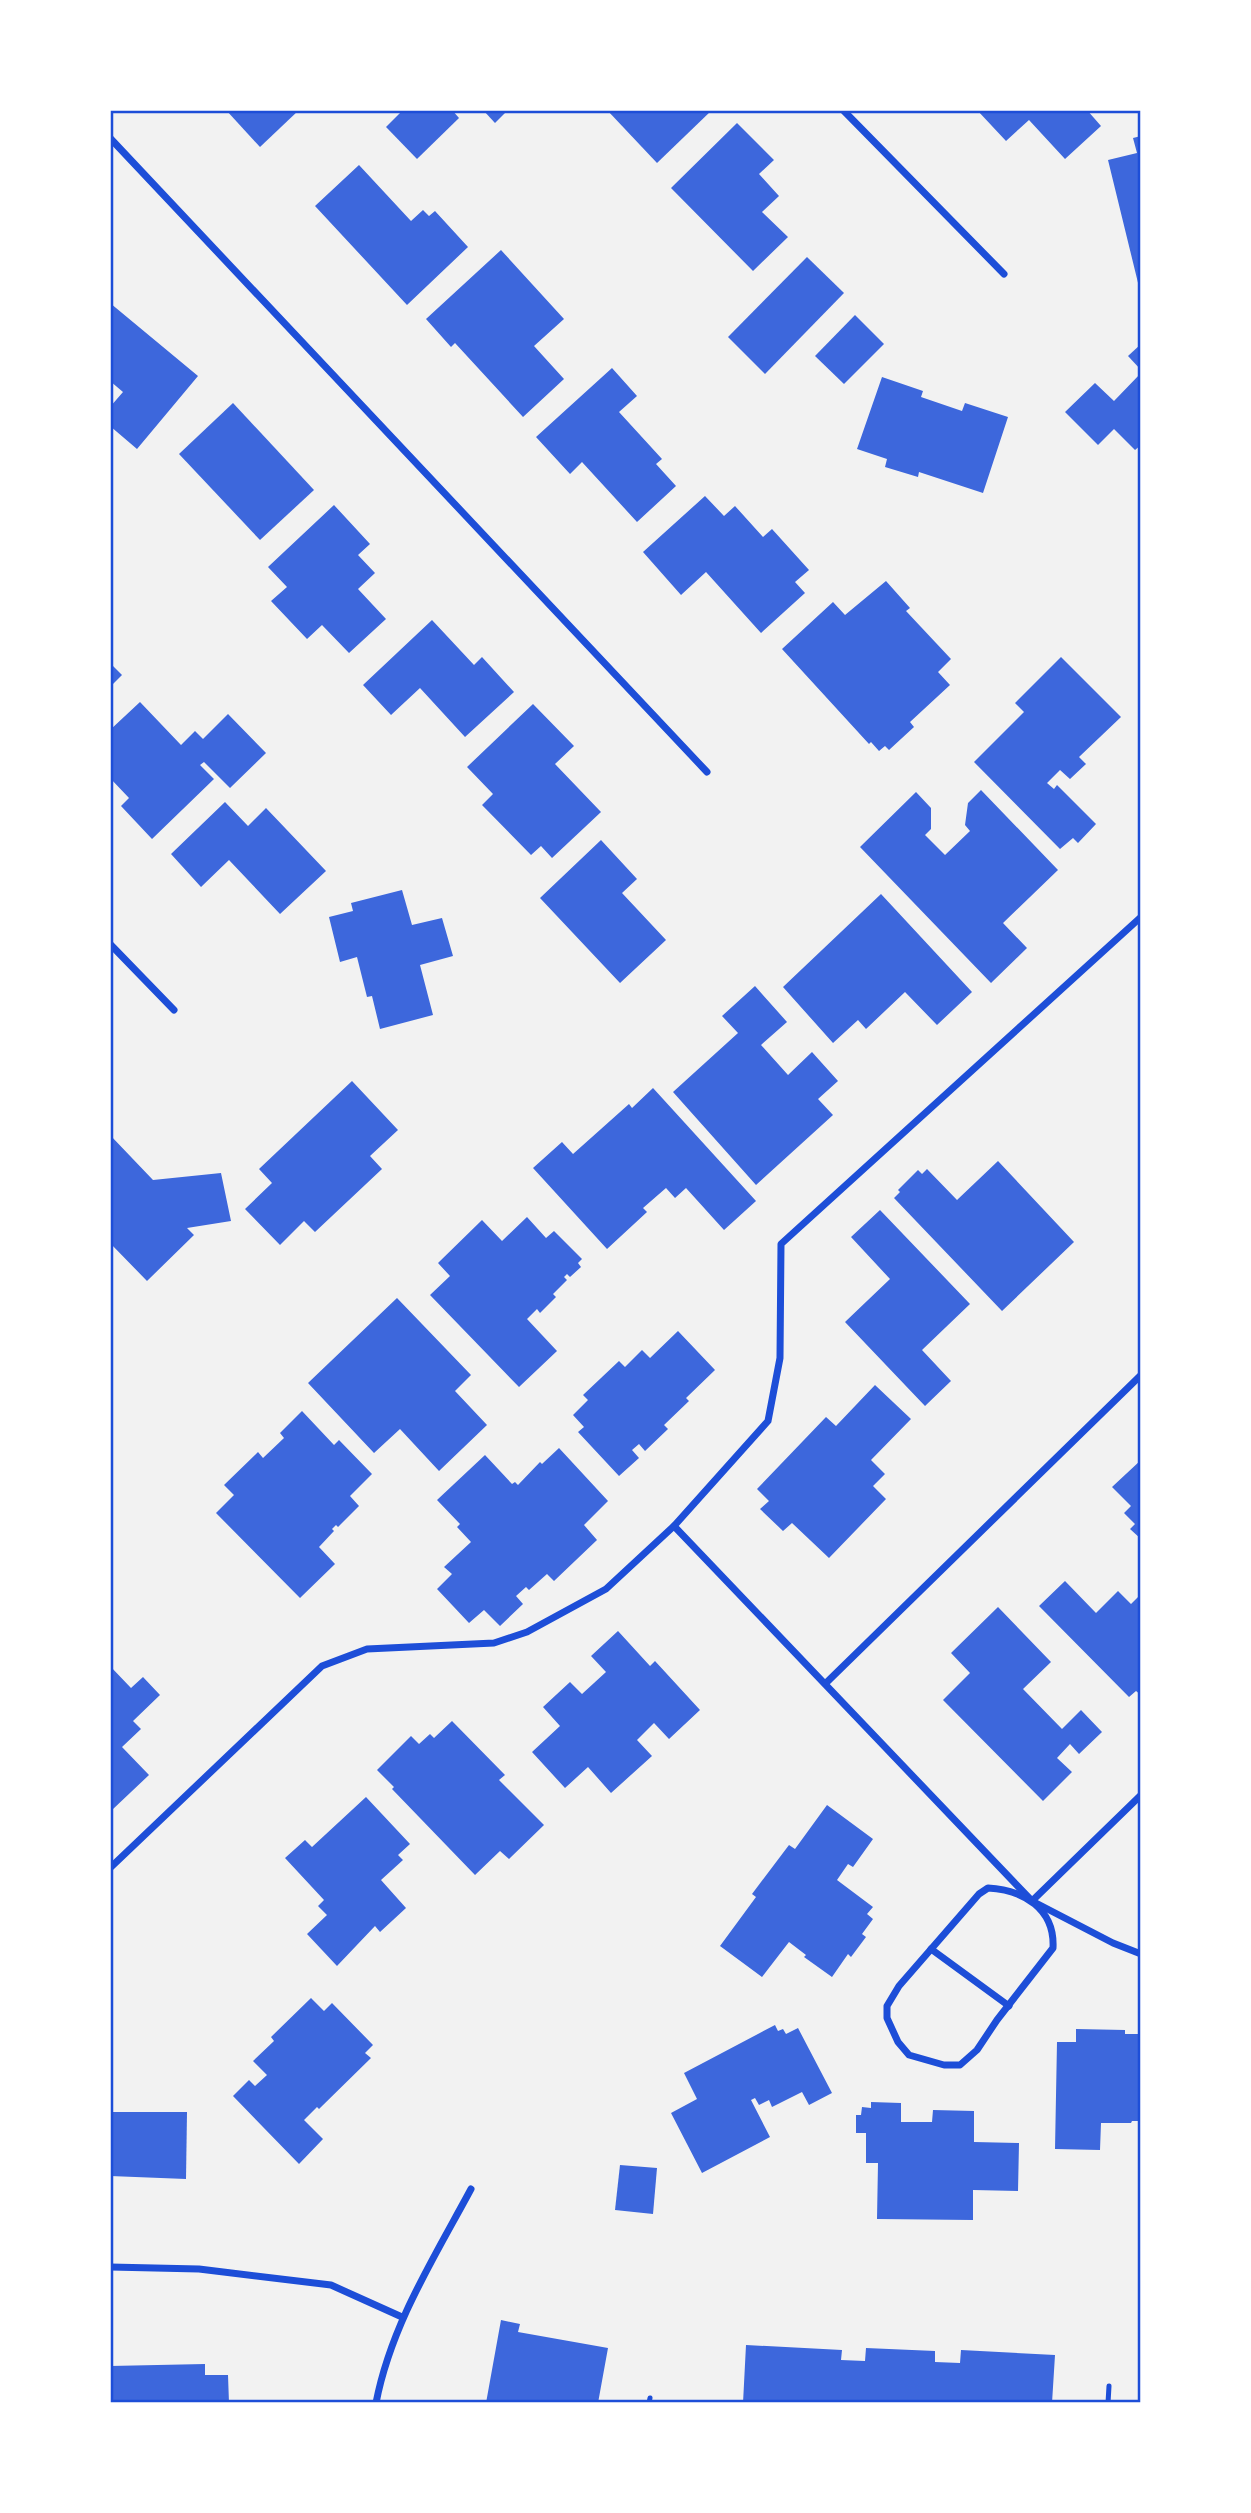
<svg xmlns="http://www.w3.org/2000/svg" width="1251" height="2513" viewBox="0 0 1251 2513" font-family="'Archivo Narrow',sans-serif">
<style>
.building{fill:#3d67dc}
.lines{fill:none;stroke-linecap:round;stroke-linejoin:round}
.service{stroke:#1d4ed8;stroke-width:5}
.minor{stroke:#1d4ed8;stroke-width:7}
.neatline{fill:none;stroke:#1d4ed8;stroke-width:2.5}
</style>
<rect width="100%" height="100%" fill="#f2f2f2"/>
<!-- building -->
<g class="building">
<polygon points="226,110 299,110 260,147"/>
<polygon points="403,110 452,110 459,118 417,159 386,127"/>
<polygon points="483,110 508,110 495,123"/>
<polygon points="607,110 712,110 657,163"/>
<polygon points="977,110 1087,110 1101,126 1065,159 1029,120 1006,141"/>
<polygon points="737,123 774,160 759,174 779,196 762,212 788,237 753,271 671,188"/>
<polygon points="1141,136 1141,291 1140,291 1108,160 1137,153 1133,138"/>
<polygon points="359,165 411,221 423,210 429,216 435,211 468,247 407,305 315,206"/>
<polygon points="501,250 564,319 534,346 564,379 523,417 455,343 451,347 426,319"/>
<polygon points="807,257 844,293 765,374 728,337"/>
<polygon points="110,303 198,376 137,449 110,426 110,407 123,392 110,381"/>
<polygon points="855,315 884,344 844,384 815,356"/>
<polygon points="1141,344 1141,370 1128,356"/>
<polygon points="612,368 637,396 619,412 662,459 656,464 676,486 637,522 582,462 570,474 536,437"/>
<polygon points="1141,373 1141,445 1135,450 1114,429 1098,445 1065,412 1095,383 1114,401"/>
<polygon points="882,377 923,391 921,397 962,411 965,403 1008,417 983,493 919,472 918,477 885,467 887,459 857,449"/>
<polygon points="233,403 314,490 260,540 179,454"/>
<polygon points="705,496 724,516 735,506 763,537 772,529 809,570 795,582 805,593 761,633 706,572 681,595 643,552"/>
<polygon points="334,505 370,544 358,555 375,573 358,589 386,619 349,653 322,625 307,639 271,601 287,587 268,567"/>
<polygon points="886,581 910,608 906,611 951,659 938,672 950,685 910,722 914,727 889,750 885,746 879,751 871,742 869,744 782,649 833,602 845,615"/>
<polygon points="432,620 474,665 482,657 514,692 465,737 420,688 391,715 363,685"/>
<polygon points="1061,657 1121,717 1079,757 1086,764 1070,779 1060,770 1047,783 1054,789 1057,785 1096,824 1078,843 1073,838 1060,849 974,762 1024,712 1015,703"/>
<polygon points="110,663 122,675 110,687"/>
<polygon points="140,702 181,745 195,731 203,739 228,714 266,753 230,788 204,762 200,765 214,779 152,839 121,806 129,798 110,778 110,730"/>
<polygon points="533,704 574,746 555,764 601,812 552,858 541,846 531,855 482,805 493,794 467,767"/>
<polygon points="981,790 1058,870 1003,923 1027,948 991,983 860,847 916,792 931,808 931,829 925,835 945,855 970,831 965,825 968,803"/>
<polygon points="225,802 248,826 266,808 326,871 280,914 229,860 201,887 171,854"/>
<polygon points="601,840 637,879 622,893 666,940 620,983 540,898"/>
<polygon points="402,890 412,925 442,918 453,956 420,965 433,1015 380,1029 372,996 367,997 357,957 340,962 329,917 353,911 351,903"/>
<polygon points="881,894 972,992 937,1025 905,992 866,1029 858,1020 833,1043 783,987"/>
<polygon points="755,986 787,1022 761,1045 788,1075 812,1052 838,1081 818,1099 833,1115 756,1185 673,1092 738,1033 722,1016"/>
<polygon points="352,1081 398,1130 370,1156 382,1169 315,1232 304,1221 280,1245 245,1209 272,1183 259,1169"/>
<polygon points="653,1088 756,1201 724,1230 686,1188 675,1198 666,1188 643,1208 647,1212 607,1249 533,1168 562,1142 573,1154 629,1104 632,1108"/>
<polygon points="110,1135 153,1180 221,1173 231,1221 187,1228 194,1235 147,1281 110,1243"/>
<polygon points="998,1161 1074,1242 1002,1311 894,1198 900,1192 898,1190 918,1170 922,1174 927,1169 957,1200"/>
<polygon points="880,1210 970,1304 922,1350 951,1381 925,1406 845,1322 890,1279 851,1237"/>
<polygon points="527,1217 546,1238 554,1231 582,1259 578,1263 581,1267 570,1277 567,1274 564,1277 567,1280 553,1294 556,1297 540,1313 537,1309 527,1319 557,1351 519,1387 430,1295 450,1276 438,1263 482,1220 502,1241"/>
<polygon points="397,1298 471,1375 455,1391 487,1425 439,1471 400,1429 374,1453 308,1383"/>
<polygon points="678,1331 715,1370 686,1398 689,1401 664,1425 668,1429 645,1451 639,1444 632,1450 639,1458 619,1476 578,1432 584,1427 573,1415 588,1400 583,1395 619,1361 625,1367 642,1350 650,1358"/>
<polygon points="875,1385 911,1419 871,1460 885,1474 873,1486 886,1499 829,1558 792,1523 783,1531 760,1509 769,1501 757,1489 826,1417 836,1426"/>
<polygon points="302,1411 334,1445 339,1440 372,1474 350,1496 359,1506 338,1527 336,1525 332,1529 334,1531 319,1547 335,1564 300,1598 216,1513 234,1495 224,1485 258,1452 263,1458 284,1438 280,1433"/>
<polygon points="559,1448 608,1501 584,1525 597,1540 554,1581 547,1574 529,1590 526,1587 516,1596 523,1604 500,1626 484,1610 469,1623 437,1589 452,1574 444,1567 471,1542 457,1527 460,1524 437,1500 485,1455 512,1484 515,1482 518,1485 540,1462 542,1464"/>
<polygon points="1141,1460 1141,1539 1130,1529 1135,1524 1124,1513 1131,1506 1112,1487"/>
<polygon points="1065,1581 1096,1613 1118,1591 1131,1604 1141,1594 1141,1695 1136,1691 1129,1697 1039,1606"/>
<polygon points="998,1607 1051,1662 1023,1689 1062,1729 1081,1710 1102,1732 1079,1754 1070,1744 1057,1758 1072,1772 1043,1801 943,1700 970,1673 951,1653"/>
<polygon points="618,1631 650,1666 655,1661 700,1710 669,1739 654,1723 637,1740 652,1756 611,1793 588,1767 565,1788 532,1752 560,1726 543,1707 570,1682 582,1694 606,1672 591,1656"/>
<polygon points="110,1666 131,1688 143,1677 160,1695 133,1721 141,1729 122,1747 149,1775 112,1810"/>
<polygon points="452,1721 505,1775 499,1780 544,1825 509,1859 500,1851 475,1875 392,1789 394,1787 377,1770 411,1736 419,1744 430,1734 434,1738"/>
<polygon points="366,1797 410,1844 398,1855 403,1860 381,1880 406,1908 380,1932 375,1926 337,1966 307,1934 327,1915 318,1906 324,1900 285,1858 305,1840 312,1847"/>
<polygon points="827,1805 873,1839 853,1867 848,1864 837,1880 873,1907 867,1914 873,1919 862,1934 866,1937 851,1957 848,1954 832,1977 804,1957 806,1955 789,1942 762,1977 720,1946 756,1897 752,1894 789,1845 795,1849"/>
<polygon points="311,1998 324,2011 332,2003 373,2045 365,2053 371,2058 319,2109 317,2107 304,2120 323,2139 299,2164 233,2096 249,2080 255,2086 267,2075 253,2061 274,2041 271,2037"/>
<polygon points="775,2025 778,2031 783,2029 786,2034 798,2028 832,2093 809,2105 802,2092 772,2107 769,2100 759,2105 755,2098 751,2100 770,2137 702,2173 671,2113 697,2099 684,2073"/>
<polygon points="1076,2029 1125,2030 1125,2034 1141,2034 1141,2121 1132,2121 1131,2123 1101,2123 1100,2150 1055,2149 1057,2042 1076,2042"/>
<polygon points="871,2102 901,2103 901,2122 932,2122 933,2110 974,2111 974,2142 1019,2143 1018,2191 973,2190 973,2220 877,2219 878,2163 866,2163 866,2133 856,2133 856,2115 861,2115 862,2107 871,2108"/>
<polygon points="110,2112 187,2112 186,2179 110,2176"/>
<polygon points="620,2165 657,2168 653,2214 615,2210"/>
<polygon points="501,2320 520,2324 518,2332 608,2348 598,2403 486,2403"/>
<polygon points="746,2345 842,2350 841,2360 865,2361 866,2348 935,2351 935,2362 960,2363 961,2350 1055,2355 1052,2403 743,2403"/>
<polygon points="205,2364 205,2375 228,2375 229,2403 110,2403 110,2366"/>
</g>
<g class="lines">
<!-- service -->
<g class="service">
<polyline points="649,2403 650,2398"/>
<polyline points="1108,2403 1109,2386"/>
</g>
<!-- minor -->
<g class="minor">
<polyline points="843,110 1004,274"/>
<polyline points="110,111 110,110"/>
<polyline points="110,138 707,772"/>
<polyline points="110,944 174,1010"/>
<polyline points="674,1526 1032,1901 1113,1943 1141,1954"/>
<polyline points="826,1683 1141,1375"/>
<polyline points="110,1868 322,1666 367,1649 494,1643 527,1632 606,1589 674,1526 768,1421 780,1358 781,1244 1141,917"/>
<path d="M 988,1888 C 1024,1890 1055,1909 1053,1948 L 997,2020 L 977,2050 L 960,2065 L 944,2065 L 909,2055 L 898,2042 L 887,2018 L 887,2006 L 899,1986 L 979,1894 Z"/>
<polyline points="1032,1901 1141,1795"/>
<polyline points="931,1949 1009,2006"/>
<polyline points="110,2267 199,2269 331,2285 402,2317"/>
<path d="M 376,2403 C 391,2325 434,2258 471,2189"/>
</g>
</g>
<!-- border -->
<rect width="1251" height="2513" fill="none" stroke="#ffffff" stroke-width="224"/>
<rect x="112" y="112" width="1027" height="2289" class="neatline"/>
</svg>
